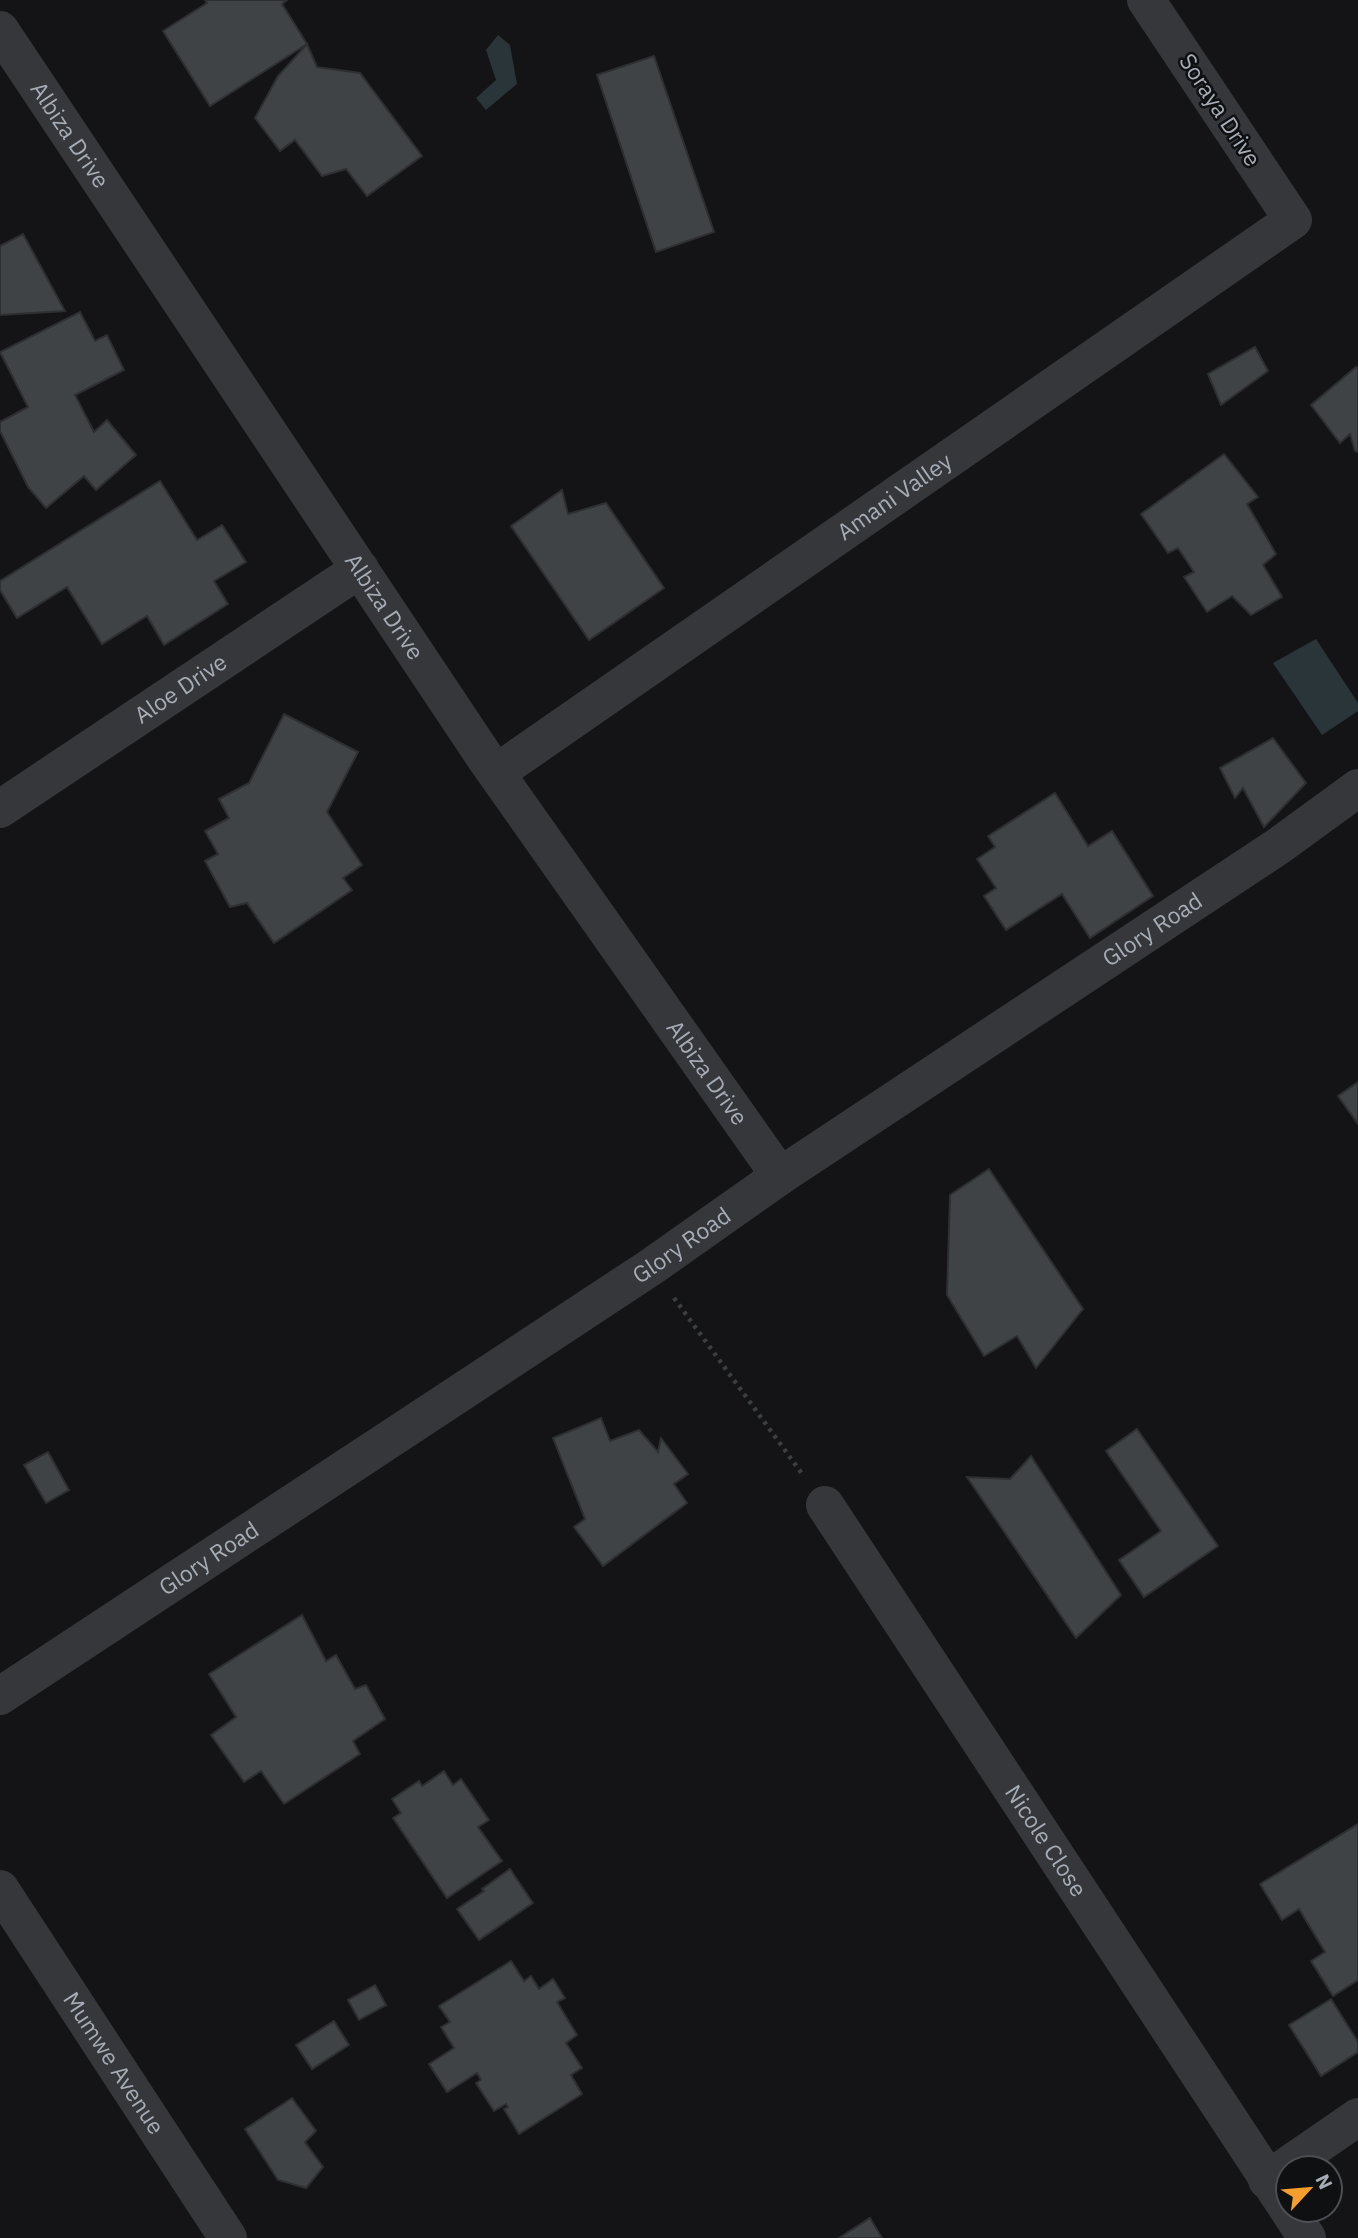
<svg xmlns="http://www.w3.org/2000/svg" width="1358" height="2238" viewBox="0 0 1358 2238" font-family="'IBM Plex Sans',sans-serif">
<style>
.water{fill:#2a353a}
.building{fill:#404346;stroke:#2e2f32;stroke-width:2}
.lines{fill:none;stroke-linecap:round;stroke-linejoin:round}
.path{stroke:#3b3e42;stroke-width:4.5;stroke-dasharray:3.5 5;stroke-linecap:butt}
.minor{stroke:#35373b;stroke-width:38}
.labels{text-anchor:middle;stroke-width:5;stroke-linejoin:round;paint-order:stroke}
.street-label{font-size:23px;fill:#a6adb7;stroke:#0f1011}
</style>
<rect width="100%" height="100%" fill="#141416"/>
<!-- water -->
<g class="water">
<polygon points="498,35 510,45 517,84 486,110 476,98 496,80 486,50"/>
<polygon points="1316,639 1358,703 1358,711 1322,735 1273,663"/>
</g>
<!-- building -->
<g class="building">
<polygon points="205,0 287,0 282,4 307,44 210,106 163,31 207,3"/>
<polygon points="307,44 317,67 360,73 422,156 367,196 346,169 322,176 295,140 280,151 255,118 278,76"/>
<polygon points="654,56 714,232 656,252 597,75"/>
<polygon points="23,234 65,311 0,315 0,246"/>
<polygon points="80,312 95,341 107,335 124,370 75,395 94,432 107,420 136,455 96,490 84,476 46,508 28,487 0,431 0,422 28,407 0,352"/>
<polygon points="1255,347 1268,371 1221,405 1208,374"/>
<polygon points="1356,367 1358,368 1358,452 1355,451 1350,434 1340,443 1311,405"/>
<polygon points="1224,454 1258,497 1247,504 1276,554 1263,565 1282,597 1251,615 1232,596 1207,612 1184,577 1194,572 1178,548 1168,553 1141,514"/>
<polygon points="160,481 197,540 222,525 246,562 214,581 228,604 164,645 147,616 102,644 67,587 17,618 0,590 0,581"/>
<polygon points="562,490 568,514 606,503 664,588 589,640 511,526"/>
<polygon points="284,714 358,752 327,812 362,865 343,878 352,890 274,943 247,903 230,907 205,861 218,854 205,831 229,818 219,799 249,783"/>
<polygon points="1273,738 1306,783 1264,827 1243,788 1235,798 1220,768"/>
<polygon points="1055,793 1088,846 1112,831 1153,896 1090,938 1062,894 1006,930 984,896 996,888 977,859 995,847 988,836"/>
<polygon points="1358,1082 1358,1124 1338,1096"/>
<polygon points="989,1169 1083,1309 1036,1368 1017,1336 984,1356 947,1295 950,1195"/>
<polygon points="601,1418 610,1441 639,1430 658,1452 661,1438 688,1474 674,1484 687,1503 603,1566 574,1527 585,1519 553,1438"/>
<polygon points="1137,1429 1218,1546 1144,1597 1119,1560 1161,1531 1106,1451"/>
<polygon points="48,1452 69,1490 46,1503 24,1465"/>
<polygon points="1031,1456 1121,1595 1076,1638 967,1477 1010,1479"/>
<polygon points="302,1615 326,1661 336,1655 355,1689 366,1685 385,1719 353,1741 360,1754 284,1804 261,1771 244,1782 211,1735 236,1717 209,1674"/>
<polygon points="444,1771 453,1785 461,1779 489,1820 478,1827 502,1861 447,1898 393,1818 401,1813 392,1799 419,1781 422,1786"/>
<polygon points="1358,1824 1358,1980 1333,1996 1311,1961 1325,1952 1299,1909 1282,1920 1260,1884"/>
<polygon points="510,1869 533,1903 479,1940 457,1909 484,1891 482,1889"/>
<polygon points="511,1961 524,1981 531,1976 539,1989 553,1979 565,1998 557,2002 577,2035 566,2043 582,2068 571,2075 582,2094 519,2134 504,2109 508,2107 506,2104 494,2111 476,2083 481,2080 477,2073 447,2092 429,2064 454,2048 441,2027 450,2022 439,2006"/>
<polygon points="375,1985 386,2005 359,2020 348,2000"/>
<polygon points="1331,1999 1358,2042 1358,2052 1321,2076 1289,2025"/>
<polygon points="334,2021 349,2045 312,2069 296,2045"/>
<polygon points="292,2098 316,2131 305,2142 323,2167 306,2188 278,2180 245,2129"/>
<polygon points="870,2218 882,2238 839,2238"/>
</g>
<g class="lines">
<!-- path -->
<polyline class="path" points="674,1298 803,1475"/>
<!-- minor -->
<g class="minor">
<path id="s1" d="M 0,30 L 486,759 L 780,1176"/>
<path id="s2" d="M 496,773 L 1293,220 L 1146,0"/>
<path id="s3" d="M 0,809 L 360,569"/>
<path id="s4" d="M 825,1505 L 1307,2238"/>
<path id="s5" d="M 0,1696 L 651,1267 L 780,1176 L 1280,845 L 1358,788"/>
<path id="s6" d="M 0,1889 L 228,2238"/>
<polyline points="1267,2180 1358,2117"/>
</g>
</g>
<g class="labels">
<!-- street labels -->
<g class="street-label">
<text transform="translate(1220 110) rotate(57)" y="8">Soraya Drive</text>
<text dy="8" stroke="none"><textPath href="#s1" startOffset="126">Albiza Drive</textPath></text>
<text dy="8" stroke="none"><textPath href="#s2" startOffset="485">Amani Valley</textPath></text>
<text dy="8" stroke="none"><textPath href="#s1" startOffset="693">Albiza Drive</textPath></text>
<text dy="8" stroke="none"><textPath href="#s3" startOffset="217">Aloe Drive</textPath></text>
<text dy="8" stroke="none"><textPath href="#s5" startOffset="1384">Glory Road</textPath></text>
<text dy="8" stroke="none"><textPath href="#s1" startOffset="1260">Albiza Drive</textPath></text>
<text dy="8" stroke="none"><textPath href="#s5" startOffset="817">Glory Road</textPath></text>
<text dy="8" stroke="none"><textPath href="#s5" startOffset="250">Glory Road</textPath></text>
<text dy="8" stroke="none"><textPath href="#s4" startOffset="402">Nicole Close</textPath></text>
<text dy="8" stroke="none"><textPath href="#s6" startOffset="208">Mumwe Avenue</textPath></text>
</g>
</g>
<!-- north arrow -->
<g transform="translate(1309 2189) rotate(64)"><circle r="33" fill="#0f1011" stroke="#4b4f53" stroke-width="2"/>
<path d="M0-5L12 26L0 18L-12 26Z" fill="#f59d2d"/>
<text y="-10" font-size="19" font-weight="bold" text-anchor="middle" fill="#a6adb7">N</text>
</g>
</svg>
